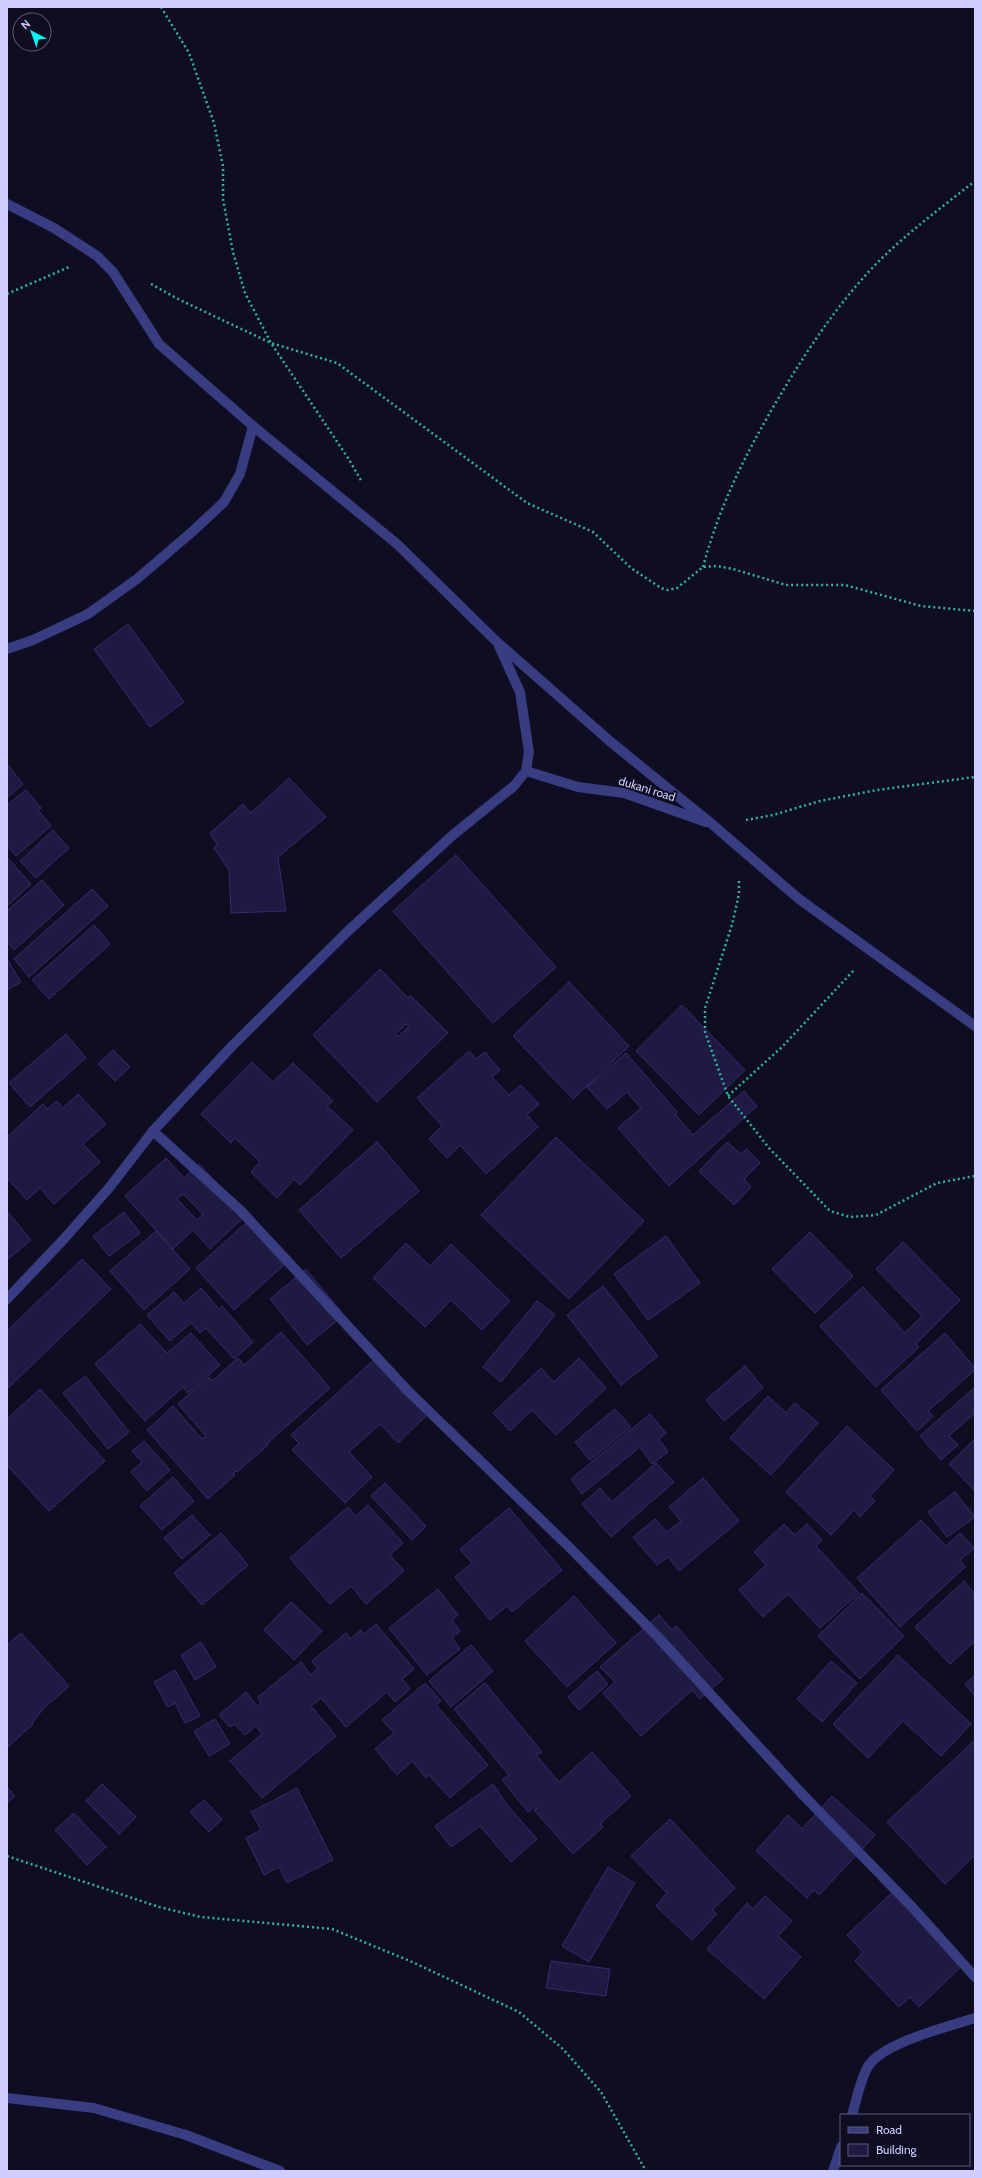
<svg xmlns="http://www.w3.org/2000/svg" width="982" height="2178" viewBox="0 0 982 2178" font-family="Cabin,sans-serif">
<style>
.building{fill:#1e1a42;stroke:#332c6e;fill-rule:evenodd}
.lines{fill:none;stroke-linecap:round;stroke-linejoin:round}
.path{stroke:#2eb39f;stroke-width:2.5;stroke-dasharray:2 3;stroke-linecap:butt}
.minor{stroke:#383c81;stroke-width:10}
.labels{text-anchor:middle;stroke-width:4;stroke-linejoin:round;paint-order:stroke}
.street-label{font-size:12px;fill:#cfceff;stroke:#0f0d22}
</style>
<rect width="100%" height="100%" fill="#0f0d22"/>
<!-- building -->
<g class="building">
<polygon points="128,624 184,702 150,727 94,649"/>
<polygon points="7,764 23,784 7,798"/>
<polygon points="289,778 326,817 278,857 286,911 231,913 229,870 214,848 217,844 210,833 243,804 251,813"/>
<polygon points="26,790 41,808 38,810 51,826 16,856 7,846 7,805"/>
<polygon points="53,830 69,848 36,878 20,861"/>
<polygon points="456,855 556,967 493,1023 393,911"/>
<polygon points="7,857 31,884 7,906"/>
<polygon points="42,880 64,905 14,950 7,942 7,911"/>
<polygon points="92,889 108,906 29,977 14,959"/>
<polygon points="94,925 110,944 49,999 32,980"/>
<polygon points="7,959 21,982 7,990"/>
<path d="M 380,969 L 408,998 L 411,996 L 448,1033 L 377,1102 L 313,1035 ZM 406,1024 L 409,1026 L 398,1037 L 396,1034 Z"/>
<polygon points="569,982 629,1046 573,1099 513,1036"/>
<polygon points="682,1005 745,1070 699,1115 636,1051"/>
<polygon points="66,1034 86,1058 30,1107 9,1083"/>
<polygon points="113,1050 130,1067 115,1081 98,1064"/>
<polygon points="469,1051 476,1059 485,1052 500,1070 492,1077 509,1095 521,1085 539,1104 527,1115 538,1127 486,1174 460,1145 447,1158 429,1139 442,1126 417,1098"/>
<polygon points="626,1053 677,1112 675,1114 693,1135 744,1091 757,1106 669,1186 618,1128 641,1108 627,1092 607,1109 587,1087"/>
<polygon points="252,1062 273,1082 293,1063 333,1101 327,1106 353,1130 300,1185 294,1179 277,1198 251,1172 260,1162 235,1138 231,1143 201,1114"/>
<polygon points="78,1094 106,1124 83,1144 100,1162 54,1204 40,1188 27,1200 7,1178 7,1137 43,1104 47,1109 57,1101 63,1108"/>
<polygon points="556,1137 644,1221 569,1299 481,1215"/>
<polygon points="377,1142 419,1191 341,1258 299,1210"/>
<polygon points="727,1142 741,1154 747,1149 760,1163 744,1179 751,1187 734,1205 699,1171"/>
<path d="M 166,1158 L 184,1178 L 199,1164 L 246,1215 L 210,1249 L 193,1230 L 173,1249 L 125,1196 ZM 183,1194 L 203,1214 L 197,1220 L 177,1199 Z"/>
<polygon points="7,1211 31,1240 7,1260"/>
<polygon points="124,1212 140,1233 109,1256 93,1236"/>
<polygon points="246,1223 284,1265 234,1310 196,1268"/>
<polygon points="156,1231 190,1269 144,1310 110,1271"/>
<polygon points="810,1232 853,1276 815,1313 772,1269"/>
<polygon points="666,1236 700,1283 648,1320 614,1274"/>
<polygon points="903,1242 960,1300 916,1344 919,1347 876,1387 820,1326 863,1287 905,1333 922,1316 876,1269"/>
<polygon points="406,1243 430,1266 451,1244 510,1301 482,1330 451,1300 425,1327 373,1278"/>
<polygon points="82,1259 111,1289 8,1388 7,1331"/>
<polygon points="306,1269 344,1315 307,1345 270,1299"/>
<polygon points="603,1286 658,1356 621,1385 567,1315"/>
<polygon points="201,1288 219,1309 222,1306 253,1342 234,1359 206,1328 200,1333 191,1323 170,1341 147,1315 174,1292 184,1303"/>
<polygon points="537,1301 555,1315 501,1382 483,1367"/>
<polygon points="140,1324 167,1353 191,1333 220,1365 188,1393 183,1387 145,1421 95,1364"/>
<polygon points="281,1332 330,1388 273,1438 267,1444 268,1445 237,1472 236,1471 233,1473 235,1475 208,1499 147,1430 173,1406 202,1439 206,1436 178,1404 209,1377 212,1381 238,1358 244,1365"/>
<polygon points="945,1333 975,1368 975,1370 928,1411 933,1416 917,1431 881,1390"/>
<polygon points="377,1357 431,1411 398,1443 380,1424 349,1452 372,1477 345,1503 292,1450 299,1443 291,1435"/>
<polygon points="579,1358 606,1388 556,1435 532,1410 510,1431 493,1413 541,1368 554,1382"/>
<polygon points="745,1366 763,1388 724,1421 706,1400"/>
<polygon points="85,1376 129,1432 108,1449 63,1393"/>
<polygon points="975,1387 975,1413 949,1436 958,1445 941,1460 920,1436"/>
<polygon points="40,1389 105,1461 49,1511 7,1465 7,1419"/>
<polygon points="768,1396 786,1413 795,1403 818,1423 771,1475 730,1438"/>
<polygon points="615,1409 631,1427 590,1460 575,1442"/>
<polygon points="650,1414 666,1433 659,1439 668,1452 652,1464 640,1447 582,1494 571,1479"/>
<polygon points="847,1426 894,1470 870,1496 875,1501 860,1517 854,1510 831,1535 786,1492"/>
<polygon points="975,1439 975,1491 949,1464"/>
<polygon points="144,1441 170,1470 147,1491 131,1472 142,1462 132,1451"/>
<polygon points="656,1463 674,1482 611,1537 582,1504 600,1488 612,1502"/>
<polygon points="173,1477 194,1501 162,1530 140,1506"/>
<polygon points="703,1478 739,1521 679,1571 668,1557 657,1565 633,1537 655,1519 667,1532 681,1521 669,1507"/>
<polygon points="385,1483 426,1526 412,1540 371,1496"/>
<polygon points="955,1492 975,1517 947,1537 928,1512"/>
<polygon points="368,1505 403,1543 390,1555 404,1571 366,1604 351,1586 330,1604 290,1558 348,1507 356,1516"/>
<polygon points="509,1508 562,1570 512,1612 507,1606 490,1620 455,1577 472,1563 460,1549"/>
<polygon points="192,1515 210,1535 182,1559 164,1538"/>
<polygon points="921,1520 946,1546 960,1533 974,1548 960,1560 965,1567 900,1627 857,1578"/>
<polygon points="784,1524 795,1535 807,1524 822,1540 816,1546 859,1593 820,1628 788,1594 763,1617 739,1590 766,1565 754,1552"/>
<polygon points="221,1533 248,1565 202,1605 174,1573"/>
<polygon points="964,1581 975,1594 975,1641 950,1664 915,1627"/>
<polygon points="438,1589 458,1615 452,1620 460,1631 452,1638 460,1649 427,1675 389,1628"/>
<polygon points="862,1593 904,1636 860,1679 818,1636"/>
<polygon points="574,1596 616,1643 567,1687 525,1641"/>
<polygon points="291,1602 322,1631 294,1660 264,1630"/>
<polygon points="659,1615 672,1630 676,1626 723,1679 700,1699 692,1690 641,1736 603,1693 615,1682 600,1667"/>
<polygon points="376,1624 414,1669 402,1679 410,1689 395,1702 387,1692 346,1727 321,1698 311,1706 336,1736 262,1798 230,1761 262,1734 256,1726 245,1735 235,1724 230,1727 219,1715 246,1692 257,1706 261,1702 258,1697 301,1662 311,1675 318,1669 312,1661 346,1633 350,1639 361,1630 364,1634"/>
<polygon points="21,1633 69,1686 43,1709 32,1723 33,1724 7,1748 7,1645"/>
<polygon points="201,1642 216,1667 195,1680 181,1655"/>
<polygon points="471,1645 493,1671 451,1707 429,1681"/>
<polygon points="898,1655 971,1724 941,1756 903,1721 868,1758 833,1724"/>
<polygon points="831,1661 857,1683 822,1722 797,1699"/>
<polygon points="175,1670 200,1716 185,1723 175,1703 168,1707 154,1682"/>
<polygon points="597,1671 608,1684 579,1710 568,1697"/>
<polygon points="975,1675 975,1696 965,1684"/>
<polygon points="425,1683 441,1701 436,1705 488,1765 450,1798 429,1775 426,1778 412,1761 397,1775 375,1749 394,1733 382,1720"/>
<polygon points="485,1683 542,1752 536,1755 559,1782 592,1752 631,1796 600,1824 603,1827 573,1854 534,1810 537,1808 535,1806 528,1812 502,1780 509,1775 454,1709"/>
<polygon points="215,1719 230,1744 209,1756 194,1731"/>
<polygon points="975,1740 975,1855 945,1884 887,1822"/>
<polygon points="102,1784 136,1817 119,1834 86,1801"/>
<polygon points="493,1784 507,1805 537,1839 511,1862 480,1826 451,1847 435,1826"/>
<polygon points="7,1787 15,1796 7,1803"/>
<polygon points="297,1788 333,1860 287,1883 279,1867 264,1875 246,1838 261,1830 251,1812"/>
<polygon points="832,1796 875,1835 819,1895 814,1890 807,1898 756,1851 788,1815 802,1829"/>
<polygon points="204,1800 222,1819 209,1832 190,1812"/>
<polygon points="74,1813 106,1847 87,1865 55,1830"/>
<polygon points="670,1819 735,1888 712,1910 717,1914 692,1940 656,1906 667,1893 631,1856"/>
<polygon points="608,1867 635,1883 589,1962 562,1946"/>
<polygon points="895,1890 965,1963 919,2007 910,1997 899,2007 855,1961 863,1952 847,1935"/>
<polygon points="765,1896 792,1921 778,1936 801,1957 764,1999 707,1949 747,1903 753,1909"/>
<polygon points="551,1961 610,1969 606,1996 546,1988"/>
</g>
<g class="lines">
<!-- path -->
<g class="path">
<polyline points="161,7 189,53 214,123 223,166 223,199 233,252 245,293 271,343 348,458 362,482"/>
<polyline points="151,284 180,300 271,343 337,363 527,503 593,532 631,568 661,588 668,590 677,588 703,567 717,566 733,569 786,585 845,585 921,606 975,611"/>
<polyline points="7,294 69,267"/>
<path d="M 703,567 C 720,504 745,455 778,399 C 807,350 838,303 878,262 C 907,233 942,207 975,181"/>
<polyline points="746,820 773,815 820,801 877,790 975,777"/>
<polyline points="739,881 739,894 732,925 705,1008 705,1032 728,1096 769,1148 830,1211 850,1217 876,1215 937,1183 975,1176"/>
<polyline points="728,1096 782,1047 855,969"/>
<polyline points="7,1856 159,1907 201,1917 332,1929 410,1961 519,2012 563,2049 601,2092 646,2171"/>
</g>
<!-- minor -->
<g class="minor">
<polyline points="7,204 54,228 97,256 113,272 159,344 253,426 397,544 497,642 612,743 713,825 799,899 975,1026"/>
<polyline points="7,649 33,640 88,614 137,579 193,531 224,502 240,474 253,426"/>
<polyline points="526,771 578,787 624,793 706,822"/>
<polyline points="153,1131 241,1211 407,1390 567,1545 657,1636 803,1795 914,1909 975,1977"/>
<polyline points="7,1299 63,1240 109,1188 153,1131 233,1045 348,931 454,834 514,786 526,771 529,752 520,692 499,646"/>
<polyline points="7,2098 94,2108 186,2135 280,2171"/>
<path d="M 852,2115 C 856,2102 861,2076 869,2065 C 886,2042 947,2027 975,2018"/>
<polyline points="833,2171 841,2147"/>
</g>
</g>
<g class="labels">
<!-- street labels -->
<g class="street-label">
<text transform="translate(647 789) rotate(17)" y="4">dukani road</text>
</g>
</g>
<!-- border -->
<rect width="982" height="2178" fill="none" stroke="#cfceff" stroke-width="16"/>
<!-- legend -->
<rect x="840" y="2114" width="130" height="52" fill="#0f0d22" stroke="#5c5a7a"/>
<rect x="848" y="2127" width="20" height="6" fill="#383c81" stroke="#5c5a7a"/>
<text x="876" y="2134" font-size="12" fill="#cfceff">Road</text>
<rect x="848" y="2144" width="20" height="12" fill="#1e1a42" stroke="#5c5a7a"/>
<text x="876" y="2154" font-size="12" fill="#cfceff">Building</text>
<!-- north arrow -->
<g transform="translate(32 32) rotate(319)"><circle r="19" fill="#0f0d22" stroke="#5c5a7a"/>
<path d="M0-3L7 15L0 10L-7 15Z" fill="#01f5f8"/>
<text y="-6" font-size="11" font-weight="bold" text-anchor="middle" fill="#cfceff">N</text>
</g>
</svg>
